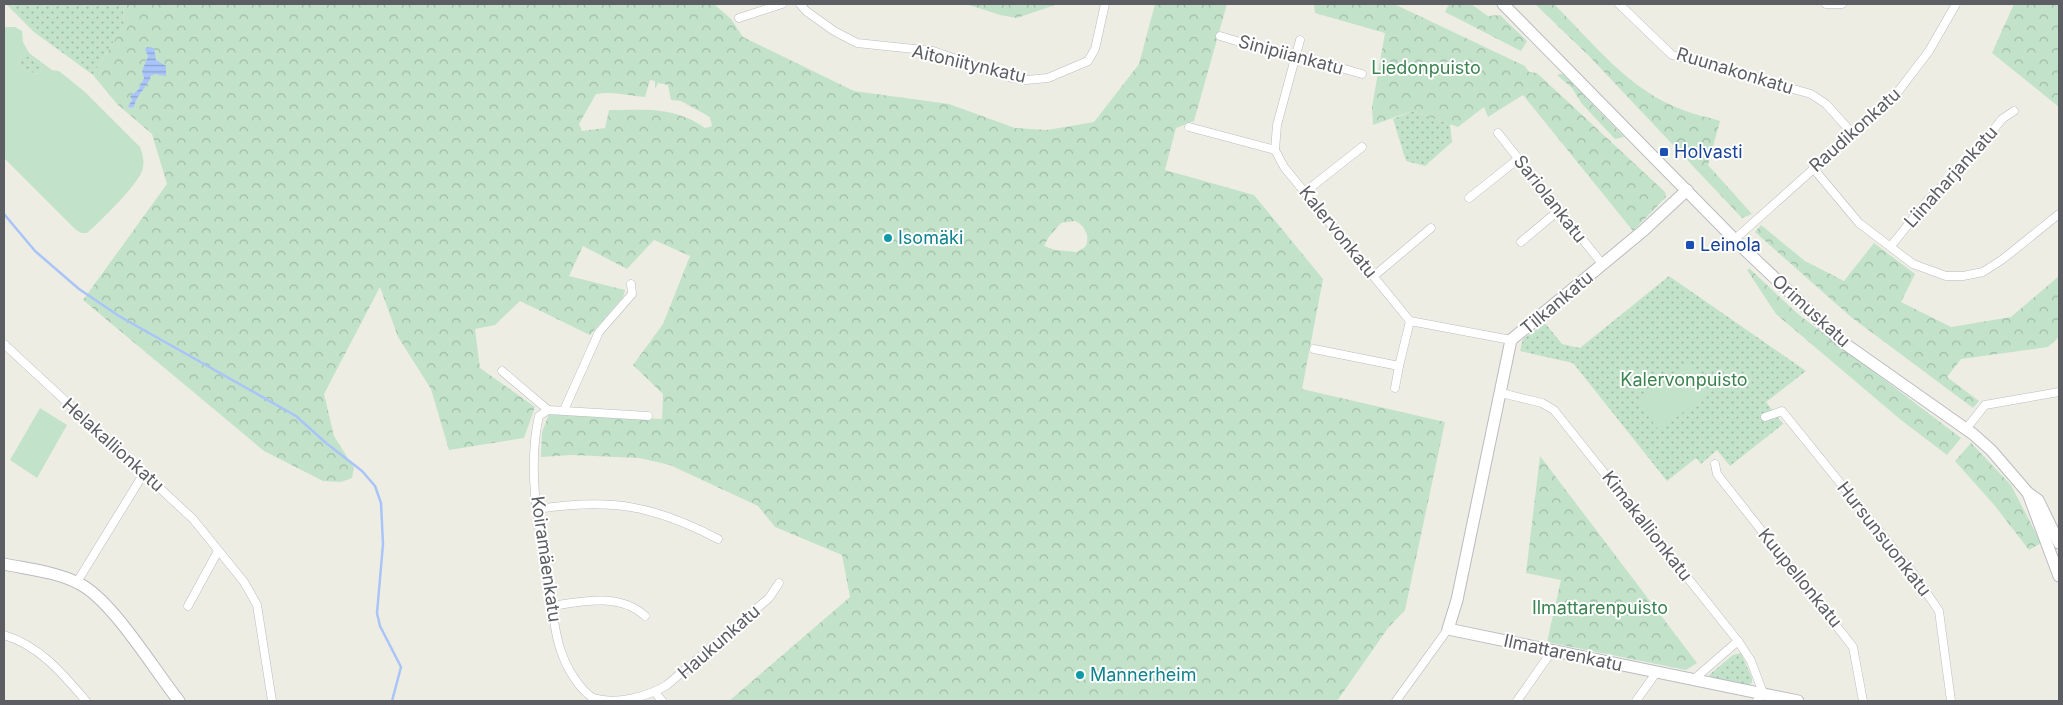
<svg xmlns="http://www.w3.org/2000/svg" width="2063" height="705" viewBox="0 0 2063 705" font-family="Inter,sans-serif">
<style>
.green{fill:url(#green-dots)}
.forest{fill:url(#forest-crowns);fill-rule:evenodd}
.pitch{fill:#c2e3ca;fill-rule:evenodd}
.water{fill:url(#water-rules)}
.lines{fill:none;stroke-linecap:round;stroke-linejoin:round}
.stream{stroke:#a9c4f9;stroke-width:2.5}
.street-casing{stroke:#bbbcc2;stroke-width:9}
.secondary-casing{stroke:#babbc1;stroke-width:13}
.street{stroke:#fff;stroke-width:8}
.secondary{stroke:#fff;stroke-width:11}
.transit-dot{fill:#1a4fb4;stroke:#fff;stroke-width:2}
.culture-dot{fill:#0f9aa8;stroke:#fff;stroke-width:2}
.labels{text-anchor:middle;stroke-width:4;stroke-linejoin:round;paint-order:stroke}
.street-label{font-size:18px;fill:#5c5e64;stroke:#fff}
.park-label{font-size:18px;fill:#3b834f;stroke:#fff}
.transit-label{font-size:18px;fill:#164399;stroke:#fff;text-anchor:start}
.culture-label{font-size:18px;fill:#0d838f;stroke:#fff;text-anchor:start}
</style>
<defs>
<pattern id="green-dots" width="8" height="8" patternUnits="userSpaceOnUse" patternTransform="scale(1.25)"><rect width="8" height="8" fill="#c2e3ca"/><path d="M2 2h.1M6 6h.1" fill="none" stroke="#a1bba8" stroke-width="1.8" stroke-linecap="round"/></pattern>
<pattern id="forest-crowns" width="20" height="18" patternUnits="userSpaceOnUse" patternTransform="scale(1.25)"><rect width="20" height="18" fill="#c2e3ca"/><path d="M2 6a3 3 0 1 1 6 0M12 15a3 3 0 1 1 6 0" fill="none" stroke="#a1bba8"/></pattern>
<pattern id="water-rules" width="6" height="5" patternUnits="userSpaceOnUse" patternTransform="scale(1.25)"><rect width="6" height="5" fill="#a9c4f9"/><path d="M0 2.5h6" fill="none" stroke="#8da2cd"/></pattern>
</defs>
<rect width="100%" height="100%" fill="#eeede4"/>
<!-- green -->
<g class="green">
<polygon points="6,4 123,4 124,25 93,75 34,32"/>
<polygon points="29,56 43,67 38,74 26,71 18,65 20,58"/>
<polygon points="1412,111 1450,124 1452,142 1425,166 1406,161 1393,119"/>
<polygon points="1669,276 1806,371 1766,402 1783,424 1730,466 1717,450 1701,464 1696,458 1667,481 1573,363 1520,351 1523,339 1545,323 1562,344 1580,348"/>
<polygon points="1741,653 1752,678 1752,682 1748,686 1713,680 1709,675 1733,655"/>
</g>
<!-- forest -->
<g class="forest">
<path d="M 123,4 L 714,4 L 731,19 L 743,37 L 854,91 L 949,104 L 1015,128 L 1047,130 L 1094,122 L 1139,64 L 1155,4 L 1227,4 L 1194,121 L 1176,128 L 1165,170 L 1254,195 L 1323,279 L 1302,389 L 1445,422 L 1405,610 L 1388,628 L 1337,701 L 729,701 L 850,597 L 842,555 L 775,527 L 758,506 L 670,465 L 639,458 L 572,455 L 541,457 L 542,432 L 549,414 L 662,419 L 663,394 L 633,365 L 663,324 L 690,256 L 654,240 L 627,269 L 583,246 L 569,276 L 625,290 L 623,297 L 590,335 L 520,301 L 495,325 L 475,329 L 480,368 L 535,407 L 524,438 L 449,450 L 431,389 L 398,337 L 380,287 L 324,394 L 334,436 L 354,468 L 352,478 L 341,482 L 323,481 L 264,451 L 83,300 L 167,184 L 152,134 L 117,104 L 93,75 L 124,25 ZM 154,49 L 153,56 L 160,64 C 151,79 138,89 134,107 L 128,106 L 132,100 L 130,96 L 138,90 L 144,78 C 142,69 147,54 154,49 ZM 650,80 L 655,81 L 655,89 L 658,83 L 668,85 L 671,100 L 681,101 L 710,117 L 712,126 L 705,128 C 674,106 645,110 609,110 L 605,128 L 582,131 L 579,124 L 596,94 C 613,91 628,96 645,97 ZM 1075,221 C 1085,225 1091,238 1085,247 L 1077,252 L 1055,250 L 1044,246 L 1048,238 L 1061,223 Z"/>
<polygon points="966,4 1055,4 1055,5 1017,18 1000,15"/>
<polygon points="1314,4 1394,4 1525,66 1529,72 1537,73 1665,192 1666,197 1633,231 1523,95 1488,117 1484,107 1458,127 1412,111 1373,125 1372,107 1385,33 1315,13"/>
<polygon points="1449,4 1471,4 1488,16 1500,15 1527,41 1521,51 1445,12"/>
<path d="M 1535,4 L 1554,4 C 1592,42 1630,91 1683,110 C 1695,115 1708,117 1720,121 L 1708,165 L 1752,214 L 1742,218 L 1588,55 Z"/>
<polygon points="2014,4 2059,4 2059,107 1992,53"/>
<polygon points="1563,74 1624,137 1615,139 1582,104 1572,88 1557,75"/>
<polygon points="1761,225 1805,261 1844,281 1874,243 1915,274 1901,302 1951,327 2011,317 2059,276 2059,337 2048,347 1961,359 1947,377 1979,401 1973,408 1851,317 1755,232"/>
<polygon points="1750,269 1798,314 1961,438 1947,455 1901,420 1776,314 1747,270"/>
<polygon points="1971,443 2011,485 2041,543 2029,550 1995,506 1955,461"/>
<polygon points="1540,456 1697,663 1686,670 1547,642 1561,580 1526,573"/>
</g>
<!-- pitch -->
<g class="pitch">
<path d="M 4,27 L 15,27 L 22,31 L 23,42 L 29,53 L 52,70 L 59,71 L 85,92 L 140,147 C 143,155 145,163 142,171 C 138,184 99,223 87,233 L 81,233 L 75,229 L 4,158 ZM 29,56 L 43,67 L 38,74 L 26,71 L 18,65 L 20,59 Z"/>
<polygon points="1689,364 1710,392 1659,430 1638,402"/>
<polygon points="40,408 67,425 37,478 10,460"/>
</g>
<!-- water -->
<path class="water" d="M 147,47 L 154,48 L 156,60 L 166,66 L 166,76 L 154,74 L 151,76 C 149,85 137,93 134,107 L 130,108 L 128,106 L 132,100 L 130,96 L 138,90 L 144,78 L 142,71 L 148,56 L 145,49 Z"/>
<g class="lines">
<!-- stream -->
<polyline class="stream" points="4,214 35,251 79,289 119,316 296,416 326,443 362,471 375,486 381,503 383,544 377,613 380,626 401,667 392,701"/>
<defs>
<g id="street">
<polyline points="800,4 806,11 834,31 857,43 933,51 1012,78 1026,80 1048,78 1088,61 1095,49 1105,4"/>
<polyline points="1619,4 1672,55 1811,94 1826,104 1853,134"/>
<polyline points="1826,4 1842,4"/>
<polyline points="739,18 782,4"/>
<polyline points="1220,36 1286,56 1296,55 1362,74"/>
<polyline points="1300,40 1277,125 1275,150 1284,167 1410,321 1511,340"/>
<polyline points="1189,127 1275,150"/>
<polyline points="1498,133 1603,265"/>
<polyline points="1813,168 1859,223 1913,264 1946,276 1963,276 1983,272 2003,259 2059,214"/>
<polyline points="1305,192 1362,147"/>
<polyline points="1469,198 1518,159"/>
<polyline points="1735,239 1894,97 1929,51 1956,4"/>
<polyline points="1521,242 1558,211"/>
<polyline points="1891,246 1927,201 1971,158 2002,119 2014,111"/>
<polyline points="1374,276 1431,228"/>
<polyline points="4,344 193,519 244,582 257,605 272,701"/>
<polyline points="1314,349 1399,366 1410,321"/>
<polyline points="502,371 548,410 648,416"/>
<polyline points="1395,388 1399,366"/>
<polyline points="1501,393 1542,403 1554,410 1738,641 1751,661 1763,693 1757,701"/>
<path d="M 548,410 L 539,416 C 526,472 540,535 550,591 C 553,611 554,632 561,651 C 566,667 579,689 593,698 L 592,701"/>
<polyline points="564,410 599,332 632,294 631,284"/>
<polyline points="1765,417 1782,411 1913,573 1939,611 1951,701"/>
<polyline points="1966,429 1985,405 2059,392"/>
<polyline points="1715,464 1717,474 1853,647 1863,701"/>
<path d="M 538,509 C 610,498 653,505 718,539"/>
<polyline points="77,582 144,473"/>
<polyline points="188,606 218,551"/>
<path d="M 552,606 C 583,601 620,593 645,616"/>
<path d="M 4,635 C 40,646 62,673 86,701"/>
<polyline points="1693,680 1738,641"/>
<polyline points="655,692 662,701"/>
<path d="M 593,698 C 616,705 647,697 667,685 L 769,598 L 779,583"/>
<polyline points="1396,701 1448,629"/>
<polyline points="1517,701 1552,651"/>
<polyline points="1636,701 1656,673"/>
</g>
<g id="secondary">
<polyline points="1503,4 1742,247 1841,341 1973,434 1991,450 2028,493 2038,500 2059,543"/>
<polyline points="1687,190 1644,230 1511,340 1457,600 1448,629 1798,701"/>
<polyline points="2028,493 2059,576"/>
<path d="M 4,564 C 28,569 56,572 78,583 C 112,599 154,670 179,701"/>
</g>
</defs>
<!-- street casing -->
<use href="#street" class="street-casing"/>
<!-- secondary casing -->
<use href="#secondary" class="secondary-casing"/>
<!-- street -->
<use href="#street" class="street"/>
<!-- secondary -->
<use href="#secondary" class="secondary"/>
</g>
<!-- markers -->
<g class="transit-dot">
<rect x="1659" y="147" width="10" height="10" rx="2.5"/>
<rect x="1685" y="240" width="10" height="10" rx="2.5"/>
</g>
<g class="culture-dot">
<circle cx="888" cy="238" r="5"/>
<circle cx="1080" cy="675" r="5"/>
</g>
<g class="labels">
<!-- street labels -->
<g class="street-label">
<text transform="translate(1291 55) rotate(15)" y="6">Sinipiiankatu</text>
<text transform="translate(969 64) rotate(13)" y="6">Aitoniitynkatu</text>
<text transform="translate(1735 71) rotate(17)" y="6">Ruunakonkatu</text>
<text transform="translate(1855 130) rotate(-42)" y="6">Raudikonkatu</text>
<text transform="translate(1951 177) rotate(-48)" y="6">Liinaharjankatu</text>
<text transform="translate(1550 199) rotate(52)" y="6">Sariolankatu</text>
<text transform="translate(1338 232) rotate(51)" y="6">Kalervonkatu</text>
<text transform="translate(1557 303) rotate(-40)" y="6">Tilkankatu</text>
<text transform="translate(1811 311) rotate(42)" y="6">Orimuskatu</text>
<text transform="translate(113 445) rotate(42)" y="6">Helakallionkatu</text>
<text transform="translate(1647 526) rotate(52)" y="6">Kimakallionkatu</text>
<text transform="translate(1884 539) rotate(52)" y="6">Hursunsuonkatu</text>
<text transform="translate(546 559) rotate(82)" y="6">Koiramäenkatu</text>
<text transform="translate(1800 578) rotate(51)" y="6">Kuupellonkatu</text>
<text transform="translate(719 642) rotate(-41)" y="6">Haukunkatu</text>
<text transform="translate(1563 653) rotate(12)" y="6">Ilmattarenkatu</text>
</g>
<!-- park labels -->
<g class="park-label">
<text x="1426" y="74">Liedonpuisto</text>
<text x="1684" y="386">Kalervonpuisto</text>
<text x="1600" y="614">Ilmattarenpuisto</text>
</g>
<!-- transit labels -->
<g class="transit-label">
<text x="1674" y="158">Holvasti</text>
<text x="1700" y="251">Leinola</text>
</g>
<!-- culture labels -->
<g class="culture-label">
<text x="898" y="244">Isomäki</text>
<text x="1090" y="681">Mannerheim</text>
</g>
</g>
<!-- border -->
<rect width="2063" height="705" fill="none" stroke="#5c5e64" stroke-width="10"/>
</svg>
